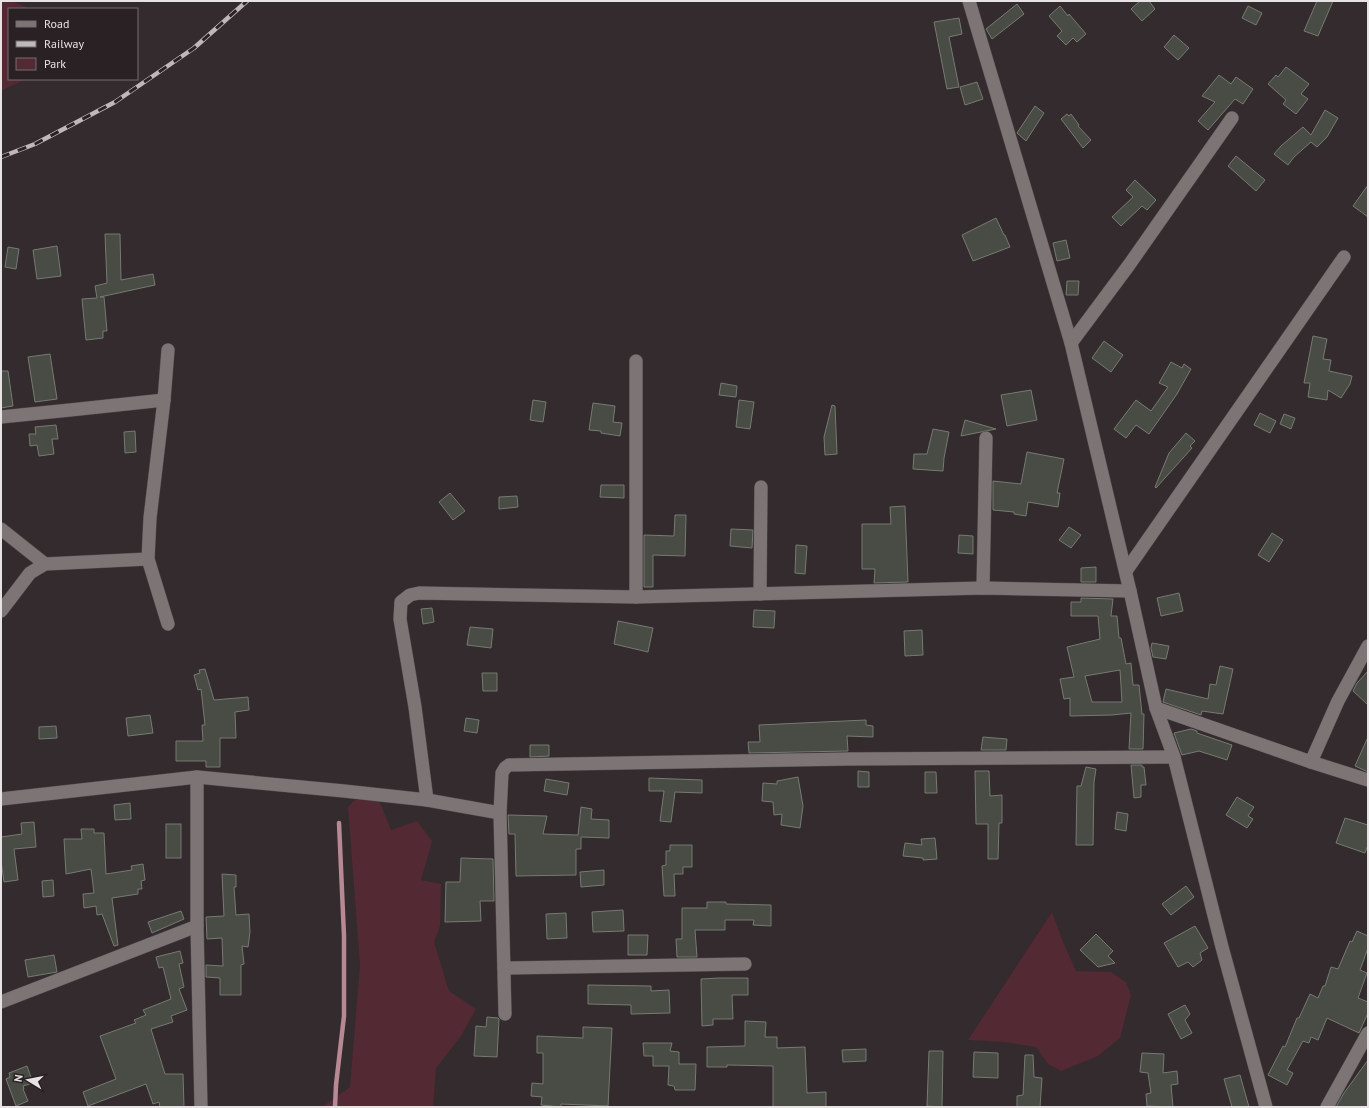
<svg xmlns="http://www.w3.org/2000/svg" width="1369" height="1108" viewBox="0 0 1369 1108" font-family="'PT Sans',sans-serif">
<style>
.green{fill:#532934}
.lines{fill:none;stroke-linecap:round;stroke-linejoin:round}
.stream{stroke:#b78994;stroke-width:4.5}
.building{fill:#494b45;stroke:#777a73;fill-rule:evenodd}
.street-casing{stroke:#4f4a4b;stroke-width:14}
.street{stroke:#7d7476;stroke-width:13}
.rail-casing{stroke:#beb8b9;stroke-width:4.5}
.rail{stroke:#292123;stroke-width:3;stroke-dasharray:9;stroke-linecap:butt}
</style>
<rect width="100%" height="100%" fill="#332b2d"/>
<!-- green -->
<g class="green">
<polygon points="1,1 12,1 30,9 9,9 9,79 26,79 1,91"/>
<polygon points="355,800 379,800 391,830 417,821 432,841 421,880 441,884 440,926 434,942 449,991 476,1009 461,1036 436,1068 433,1107 322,1107 350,1087 360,965 348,807"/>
<polygon points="1052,912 1063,942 1076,971 1111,972 1126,982 1131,995 1120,1038 1098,1056 1061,1071 1048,1064 1036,1047 1004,1042 968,1040"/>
</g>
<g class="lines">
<!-- stream -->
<polyline class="stream" points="335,1107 336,1085 344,1016 344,936 339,823"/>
</g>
<!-- building -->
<g class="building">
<polygon points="1140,1 1149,1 1155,9 1142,21 1131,9"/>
<polygon points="1317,1 1333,1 1318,36 1304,31"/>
<polygon points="1017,4 1024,14 992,39 986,29"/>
<polygon points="1060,6 1068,16 1069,14 1086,34 1077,42 1073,38 1066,45 1057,36 1062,31 1049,16"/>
<polygon points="1248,6 1262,13 1256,25 1242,18"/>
<polygon points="959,18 962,34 949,37 959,87 947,89 934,22"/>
<polygon points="1174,35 1189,48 1178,60 1164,47"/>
<polygon points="1286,67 1309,84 1301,94 1308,99 1296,114 1283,104 1286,100 1268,84 1276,75 1278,77"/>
<polygon points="1219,75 1231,84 1236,77 1253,89 1243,104 1235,99 1208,130 1198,121 1215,102 1202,96"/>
<polygon points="977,82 983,99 965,105 960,87"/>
<polygon points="1035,106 1044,113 1026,141 1017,133"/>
<polygon points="1325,110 1338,118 1327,137 1317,147 1311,142 1294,157 1288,165 1274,154 1281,146 1303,127 1311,135"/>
<polygon points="1067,114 1069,116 1071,114 1079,125 1078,126 1091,140 1083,148 1061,119"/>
<polygon points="1236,156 1265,180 1256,191 1228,166"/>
<polygon points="1135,180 1156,200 1147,210 1142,206 1121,226 1112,217 1133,197 1126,190"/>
<polygon points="1368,185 1368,217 1353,206"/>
<polygon points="996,218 1004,235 1005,235 1010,247 973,261 962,235"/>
<polygon points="105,234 120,234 121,280 153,274 155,285 100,297 104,297 107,331 103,331 103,338 86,340 82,299 97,298 95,286 107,283"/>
<polygon points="1066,240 1070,258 1057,261 1053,243"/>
<polygon points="57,246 61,276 37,279 33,250"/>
<polygon points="8,247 19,249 16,269 5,267"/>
<polygon points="1067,281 1079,281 1078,295 1066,295"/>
<polygon points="1313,336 1327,339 1323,359 1331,360 1329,371 1352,376 1350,384 1341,398 1328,390 1327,400 1308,397 1310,383 1304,383"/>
<polygon points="1104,341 1123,355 1111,372 1092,358"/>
<polygon points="50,354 57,399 35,402 28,357"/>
<polygon points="1171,362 1182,368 1184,364 1191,369 1177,394 1149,434 1136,425 1126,438 1114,429 1136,400 1151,411 1168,387 1159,383"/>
<polygon points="1,371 8,371 13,406 1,408"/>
<polygon points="721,383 737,386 736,397 719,395"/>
<polygon points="1031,390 1037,420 1007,426 1001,395"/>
<polygon points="533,400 546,402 543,422 530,420"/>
<polygon points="739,400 754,402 750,429 736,427"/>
<polygon points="593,403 615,406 613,422 622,423 620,436 601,433 601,431 589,430"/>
<polygon points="832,405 835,406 837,454 825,455 824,437"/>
<polygon points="1260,413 1276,421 1270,433 1254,425"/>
<polygon points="1284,414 1295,418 1291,429 1280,424"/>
<polygon points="965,420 996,429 961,436"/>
<polygon points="56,425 58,439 52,439 54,454 39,456 37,445 30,446 29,434 36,434 35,427"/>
<polygon points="933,429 949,432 944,458 943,471 913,469 914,454 927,454"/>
<polygon points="135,431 136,452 125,453 124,432"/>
<polygon points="1186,433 1195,441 1190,446 1192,448 1156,488 1155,487 1169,453"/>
<polygon points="1027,452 1064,459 1057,493 1060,493 1058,507 1028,502 1026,516 1014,514 1014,512 993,510 993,481 1021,484"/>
<polygon points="601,485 624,485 624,498 600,497"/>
<polygon points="450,493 465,511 453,520 439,502"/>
<polygon points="517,496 518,507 499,509 499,497"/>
<polygon points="905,506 908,582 874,583 875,569 862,569 862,524 891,524 890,507"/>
<polygon points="675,515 686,515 685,556 653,555 653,587 644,587 644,535 674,536"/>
<polygon points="1069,527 1081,535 1071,548 1059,540"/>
<polygon points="731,529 753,530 752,548 730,546"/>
<polygon points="1272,533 1283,540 1269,562 1258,555"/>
<polygon points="959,535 973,536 973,554 958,553"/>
<polygon points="796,545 807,546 805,574 795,573"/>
<polygon points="1096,567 1096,582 1081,582 1081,568"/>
<polygon points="1179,593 1183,611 1161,616 1157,598"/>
<path d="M 1081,598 L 1113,599 L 1111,616 L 1117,616 L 1119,638 L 1121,638 L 1126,664 L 1131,663 L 1133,685 L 1139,685 L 1142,714 L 1144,714 L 1143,749 L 1129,749 L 1131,713 L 1112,715 L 1070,716 L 1070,698 L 1064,699 L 1060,679 L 1074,677 L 1067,647 L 1100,639 L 1098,616 L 1071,616 L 1071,602 L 1081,602 ZM 1120,670 L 1122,702 L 1092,702 L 1085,676 Z"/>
<polygon points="432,608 434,622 423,624 421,609"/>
<polygon points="754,610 775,611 774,628 753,627"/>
<polygon points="618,621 653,628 648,652 614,644"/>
<polygon points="470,627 493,629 491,648 467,645"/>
<polygon points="922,630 923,655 905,656 904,631"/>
<polygon points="1152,643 1169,646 1166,659 1153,657 1151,648"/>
<polygon points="1220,666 1233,669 1223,714 1202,711 1201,715 1163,702 1166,689 1208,699 1210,684 1216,685"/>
<polygon points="205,669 214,700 248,697 249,710 235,712 236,738 220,738 220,767 206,767 206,761 176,761 176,741 203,741 202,725 205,725 201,689 198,690 194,675 200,673 199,670"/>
<polygon points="1368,671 1368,705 1353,691 1357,683"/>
<polygon points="482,673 497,673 497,691 483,691"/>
<polygon points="150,715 153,733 128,736 126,718"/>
<polygon points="466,718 479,720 477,733 464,731"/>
<polygon points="866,720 866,725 873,726 873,737 847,736 848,751 749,753 748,742 760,742 759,725"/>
<polygon points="56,726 57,738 39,739 39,727"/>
<polygon points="1191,729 1197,731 1197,733 1232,745 1227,760 1199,751 1182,755 1174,733"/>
<polygon points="983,737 1007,739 1006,750 981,750"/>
<polygon points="1368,737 1368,772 1355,766"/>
<polygon points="530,745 549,745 549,756 530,757"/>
<polygon points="1131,765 1142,765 1142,767 1144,767 1146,785 1141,785 1141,797 1134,798"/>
<polygon points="1086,767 1096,769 1094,782 1093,845 1076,845 1077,786 1081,786"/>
<polygon points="858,771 869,772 869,787 858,787"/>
<polygon points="975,771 989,771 990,796 1002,795 1002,823 999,823 998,859 988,859 988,824 976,824"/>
<polygon points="925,772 936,772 937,793 925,793"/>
<polygon points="798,777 803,806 800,828 781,825 782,814 774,815 773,802 762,801 763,783 777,784 777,781"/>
<polygon points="649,778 702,780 702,793 675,792 671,822 660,821 664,791 649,791"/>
<polygon points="546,779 569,783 567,795 544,791"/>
<polygon points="1237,797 1254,807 1248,816 1253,819 1247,828 1226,815"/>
<polygon points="130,803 131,819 115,820 114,805"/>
<polygon points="581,807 592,809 591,819 609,820 609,838 581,837 581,849 576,849 576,875 516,876 515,834 509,834 508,815 547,816 543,834 578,835"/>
<polygon points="1117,812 1128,814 1126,831 1115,829"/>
<polygon points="1345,818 1368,825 1368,845 1365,853 1336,843"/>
<polygon points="34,822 36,847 14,849 18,880 4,882 1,861 1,837 22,834 21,823"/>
<rect x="166" y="824" width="15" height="34"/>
<polygon points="81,829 94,829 94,833 104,833 106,874 132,870 131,866 143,864 145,880 141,881 142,889 138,889 138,894 112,898 118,945 114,946 102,914 97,915 96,906 84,908 83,894 94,893 91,869 66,874 64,839 82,839"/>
<polygon points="935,838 937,859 923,860 923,858 903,856 905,843 922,845 921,839"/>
<polygon points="670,845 692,845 692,867 683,867 683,874 674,874 675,896 664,896 662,866 666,865 666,851 670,851"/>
<polygon points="461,858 493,859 494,901 480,901 481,921 445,922 446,882 460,882"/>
<polygon points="604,870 604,885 581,887 580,872"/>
<polygon points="222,874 236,875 236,887 234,887 236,915 249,914 250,932 248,947 242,946 244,964 241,965 241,995 220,995 220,978 206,977 206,965 223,966 222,938 207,939 206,917 224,916"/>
<polygon points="53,880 54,896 43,897 42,881"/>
<polygon points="1186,886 1194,897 1171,915 1162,904"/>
<polygon points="707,902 726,902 726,904 771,905 771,926 753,925 754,920 725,920 725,930 695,930 697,957 677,957 676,939 682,939 682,908 707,908"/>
<polygon points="623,910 624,931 593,932 592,912"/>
<polygon points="181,911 184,919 152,933 148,922"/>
<polygon points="566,913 567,938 547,939 546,914"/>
<polygon points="1195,926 1208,948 1200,953 1202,960 1193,967 1188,962 1178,967 1164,943"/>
<polygon points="1357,931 1368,936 1368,948 1360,970 1367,973 1358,998 1368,1002 1368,1013 1359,1033 1327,1018 1318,1040 1311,1037 1309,1043 1303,1041 1287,1070 1293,1073 1287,1085 1268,1075 1283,1046 1285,1047 1297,1018 1299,1018 1310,994 1318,998 1323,986 1325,986 1331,967 1338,969 1350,941 1352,942"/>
<polygon points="1096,934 1113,951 1108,956 1115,963 1098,967 1080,950"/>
<polygon points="628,935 648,935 647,955 628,955"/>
<polygon points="180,951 183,963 179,964 184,987 179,989 187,1010 171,1016 173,1022 151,1029 165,1074 183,1074 184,1107 160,1107 159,1102 153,1104 146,1084 88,1106 83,1092 116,1079 100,1036 136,1023 134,1020 146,1015 143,1010 171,999 163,967 159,968 156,957"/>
<polygon points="54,955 57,972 28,977 25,960"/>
<polygon points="719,978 748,978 748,995 732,995 733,1019 713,1019 713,1025 702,1026 701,979"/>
<polygon points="588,985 651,986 651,991 669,990 670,1013 631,1014 631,1005 588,1004"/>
<polygon points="1185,1005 1190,1014 1185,1020 1192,1033 1181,1039 1168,1014"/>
<polygon points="487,1017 498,1018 499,1019 497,1057 474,1056 476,1026 486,1027"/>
<polygon points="745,1021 766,1022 765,1037 777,1037 777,1048 805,1047 807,1093 826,1092 826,1107 773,1107 773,1066 727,1065 727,1067 707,1067 707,1047 745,1046"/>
<polygon points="583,1027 612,1028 608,1106 561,1104 561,1107 541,1105 542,1097 531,1096 532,1083 543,1084 543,1053 537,1053 537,1036 583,1038"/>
<polygon points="643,1043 672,1043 670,1051 679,1052 679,1064 696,1064 695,1090 675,1090 674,1086 668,1085 669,1066 653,1066 653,1056 644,1056"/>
<polygon points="866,1049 866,1061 843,1062 842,1050"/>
<polygon points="929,1051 943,1051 942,1107 927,1106"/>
<polygon points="974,1052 998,1053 998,1078 973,1077"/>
<polygon points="1142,1053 1164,1054 1163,1073 1177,1071 1178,1084 1171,1085 1173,1107 1147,1106 1146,1094 1151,1093 1148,1073 1140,1072"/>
<polygon points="1025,1055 1033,1055 1034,1077 1042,1078 1040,1107 1017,1107 1017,1096 1023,1095"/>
<polygon points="1368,1060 1368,1107 1336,1107 1344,1093"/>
<polygon points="27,1066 33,1083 23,1086 24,1089 23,1089 28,1101 16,1106 6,1079 10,1077 9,1073"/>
<polygon points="1240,1075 1249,1107 1232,1107 1224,1079"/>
</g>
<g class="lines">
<defs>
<g id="street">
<polyline points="969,1 1071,343 1130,591 1156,708 1174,757 1222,947 1266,1107"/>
<polyline points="1071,343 1129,265 1232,118"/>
<polyline points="168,350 164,400 150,518 148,559 168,624"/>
<polyline points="1,417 70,410 164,400"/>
<polyline points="1,529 45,564"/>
<polyline points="1126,571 1344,257"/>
<polyline points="983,588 986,438"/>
<polyline points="760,594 761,487"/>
<polyline points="636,597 636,361"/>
<polyline points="1,611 30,573 45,564 148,559"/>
<polyline points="1156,708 1311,762 1368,780"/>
<polyline points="1311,762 1338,701 1368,646"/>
<polyline points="197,777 197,926 201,1107"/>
<polyline points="1,799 197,777 344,791 427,800 500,813"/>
<polyline points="427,800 415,707 400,619 401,602 410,595 419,593 636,597 983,588 1130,591"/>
<polyline points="504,968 745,964"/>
<polyline points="1,1002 197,926"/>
<polyline points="505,1014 500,813 502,773 505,768 509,765 848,759 1174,757"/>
<polyline points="1327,1107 1368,1033"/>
</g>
</defs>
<!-- street casing -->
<use href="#street" class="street-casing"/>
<!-- street -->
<use href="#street" class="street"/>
<defs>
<polyline id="rail" points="1,157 35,144 115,102 194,48 247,1"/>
</defs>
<!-- rail casing -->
<use href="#rail" class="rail-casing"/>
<!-- rail -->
<use href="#rail" class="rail"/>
</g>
<!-- border -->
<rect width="1369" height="1108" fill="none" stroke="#e7e2e3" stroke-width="4"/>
<!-- legend -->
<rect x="8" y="8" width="130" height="72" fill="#292123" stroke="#756e70"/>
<rect x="16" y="21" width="20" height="6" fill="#7d7476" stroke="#756e70"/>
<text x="44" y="28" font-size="12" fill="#e7e2e3">Road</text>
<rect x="16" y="41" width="20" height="6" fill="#beb8b9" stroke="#756e70"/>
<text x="44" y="48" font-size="12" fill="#e7e2e3">Railway</text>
<rect x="16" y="58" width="20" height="12" fill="#532934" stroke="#756e70"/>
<text x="44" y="68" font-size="12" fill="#e7e2e3">Park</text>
<!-- north arrow -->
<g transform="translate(28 1080) rotate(280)" stroke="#292123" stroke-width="3" paint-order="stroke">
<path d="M0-3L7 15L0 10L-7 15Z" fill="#e7e2e3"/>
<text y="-6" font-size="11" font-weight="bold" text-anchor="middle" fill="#e7e2e3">N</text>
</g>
</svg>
